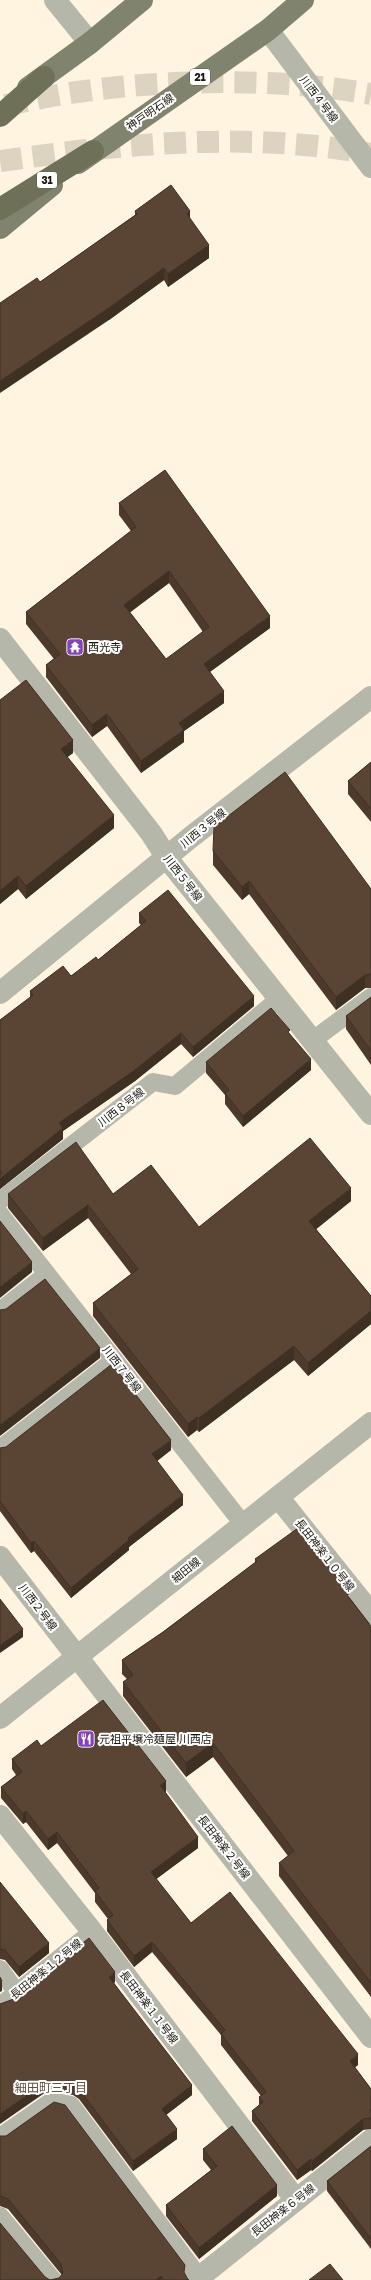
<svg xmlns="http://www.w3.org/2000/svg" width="371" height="2280" viewBox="0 0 371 2280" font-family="'Golos Text','Noto Sans JP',sans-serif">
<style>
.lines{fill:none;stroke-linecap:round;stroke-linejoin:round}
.motorway-tunnel{stroke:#dcd3c0;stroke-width:22;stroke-dasharray:22 11;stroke-linecap:butt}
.service{stroke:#b6b7ab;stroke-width:18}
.minor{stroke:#b6b7ab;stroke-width:22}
.tertiary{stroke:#b6b7ab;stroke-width:22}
.primary{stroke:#80836e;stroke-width:22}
.motorway{stroke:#6e7158;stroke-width:22}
.wall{fill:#4d3a2c;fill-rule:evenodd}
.shaded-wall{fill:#3f3024}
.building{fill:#5a4433;stroke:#3f3024;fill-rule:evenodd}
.labels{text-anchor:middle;stroke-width:4;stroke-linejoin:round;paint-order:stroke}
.shield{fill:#fff;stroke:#5f5d56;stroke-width:1}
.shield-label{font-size:10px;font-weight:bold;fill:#1b170e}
.street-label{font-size:11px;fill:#1b170e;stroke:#fff}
.poi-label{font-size:11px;fill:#1b170e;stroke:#fff;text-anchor:start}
.neighbourhood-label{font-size:12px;fill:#5f543e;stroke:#fff}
</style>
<rect width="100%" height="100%" fill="#fef4df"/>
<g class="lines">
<!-- motorway-tunnel -->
<g class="motorway-tunnel">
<path d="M 5,105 C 29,101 53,95 77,92 C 166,79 283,78 371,94"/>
<path d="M 0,161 C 122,144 249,131 371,154"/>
</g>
<!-- service -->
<g class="service">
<polyline points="313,1040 371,997"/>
<polyline points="0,1201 153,1082 175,1086 280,998"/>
<polyline points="0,1214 243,1524"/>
<polyline points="0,1311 47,1274"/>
<polyline points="0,1449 114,1360"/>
<polyline points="0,1969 17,1993"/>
<polyline points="0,2004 5,2002 92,1932"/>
<polyline points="0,2137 52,2101 71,2105 199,2277"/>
<polyline points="0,2216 53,2280"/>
</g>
<!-- minor -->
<g class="minor">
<polyline points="55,0 90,43"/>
<polyline points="268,30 371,167"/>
<polyline points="0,639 151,833 167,858 371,1114"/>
<polyline points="0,993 191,837 371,697"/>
<polyline points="278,1497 371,1613"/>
<polyline points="0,1557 371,2037"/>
<polyline points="0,1816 87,1925 296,2200"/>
<polyline points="196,2280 371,2140"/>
</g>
<!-- tertiary -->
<polyline class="tertiary" points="0,1718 371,1423"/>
<!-- primary -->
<g class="primary">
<polyline points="28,88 90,43 142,0"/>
<polyline points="78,163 268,30 303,0"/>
<polyline points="0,228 52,185"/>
</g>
<!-- motorway -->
<g class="motorway">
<polyline points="0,116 44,77"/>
<polyline points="0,209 93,151"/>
</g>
</g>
<!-- wall -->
<g class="wall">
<polygon points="135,211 190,219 209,258 168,287 164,280 109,320 40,282 135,215"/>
<path d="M 119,503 L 270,628 L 210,672 L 224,703 L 184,731 L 184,742 L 141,773 L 107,726 L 92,737 L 46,677 L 46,665 L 54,659 L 26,624 L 26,612 L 131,531 L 119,515 ZM 169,583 L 203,632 L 166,659 L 130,612 Z"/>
<polygon points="0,700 73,753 67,757 114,828 26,899 18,889 0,904"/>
<polygon points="371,762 371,822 348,794 348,781"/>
<polygon points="213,851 371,889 371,988 365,988 336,1010 249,894 242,900 213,865"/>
<polygon points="139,913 254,1006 193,1057 181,1044 135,1081 63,1131 63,1139 0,1189 0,1020 30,998 30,991 71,976 98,960 141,925 139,923"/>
<polygon points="371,997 371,1065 346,1029 346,1016"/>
<polygon points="290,1034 311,1070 243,1127 225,1104 225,1095 206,1073 206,1062"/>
<polygon points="8,1194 113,1194 199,1227 351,1201 316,1229 371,1296 371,1324 308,1376 294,1360 199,1432 197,1430 188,1437 93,1316 93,1303 131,1274 88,1218 43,1251 8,1208"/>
<polygon points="0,1448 171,1450 157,1461 183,1505 129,1547 129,1550 71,1598 34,1551 31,1553 0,1511"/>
<polygon points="255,1559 350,1598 371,1626 371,1997 279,1876 279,1863 288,1856 213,1757 186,1777 123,1696 123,1682 127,1679 122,1674 122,1660 163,1632 255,1563"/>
<polygon points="41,1746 166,1792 165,1792 198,1848 156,1879 191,1923 358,2065 355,2067 371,2089 371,2129 363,2130 312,2171 311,2170 297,2180 252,2121 252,2111 259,2105 259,2097 261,2096 221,2045 221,2035 152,1952 134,1967 107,1931 107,1920 108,1919 95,1902 95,1893 57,1843 48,1850 26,1822 23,1824 1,1798 1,1787 16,1775 12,1769 12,1759"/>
<polygon points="0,1882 49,1953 19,1977 5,1960 0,1959"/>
<polygon points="115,1982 114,1983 192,2095 166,2115 177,2139 133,2171 79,2099 73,2095 54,2091 46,2092 0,2004"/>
<polygon points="0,2136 185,2274 187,2278 189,2280 0,2280 45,2277 50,2280 59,2278 62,2275 61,2274 8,2209 0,2206"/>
<polygon points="371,2146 371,2249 327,2191 327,2181"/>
<polygon points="203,2149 277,2196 199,2259 166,2216 166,2205 211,2170 203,2160"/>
</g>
<!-- shaded-wall -->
<g class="shaded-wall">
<polygon points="190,211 190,224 187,214"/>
<polygon points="209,245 209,258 168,287 168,274"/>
<polygon points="164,268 164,280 109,320 0,393 0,381"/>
<polygon points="169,571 169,583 124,617 124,605"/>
<polygon points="270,616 270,628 204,676 204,664"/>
<polygon points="224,691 224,703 184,731 184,742 141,773 141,761 179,723"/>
<polygon points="107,714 107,726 92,737 92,725"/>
<polygon points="73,740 73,753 61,762 61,749"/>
<polygon points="114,815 114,828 26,899 26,886"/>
<polygon points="18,876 18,889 0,904 0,891"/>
<polygon points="249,881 249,894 242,900 242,887"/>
<polygon points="365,975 365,988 336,1010 336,997"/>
<polygon points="254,996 254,1006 193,1057 193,1047"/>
<polygon points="181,1033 181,1044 135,1081 63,1131 63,1139 0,1189 0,1179 59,1123"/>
<polygon points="311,1059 311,1070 243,1127 243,1116"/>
<polygon points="351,1188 351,1201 309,1235 309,1221"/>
<polygon points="88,1205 88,1218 43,1251 43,1238"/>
<polygon points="32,1262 32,1272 0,1298 0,1287"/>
<polygon points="371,1311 371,1324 308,1376 308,1363"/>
<polygon points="294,1346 294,1360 199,1432 199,1418"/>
<polygon points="100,1348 100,1358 0,1436 0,1425"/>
<polygon points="197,1417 197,1430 188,1437 188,1424"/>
<polygon points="171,1440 171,1450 152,1465 152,1454"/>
<polygon points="183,1495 183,1505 129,1547 129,1550 71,1598 71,1588 128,1538"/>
<polygon points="34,1541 34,1551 31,1553 31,1543"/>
<polygon points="23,1629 23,1637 0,1653 0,1645"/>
<polygon points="213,1743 213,1757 186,1777 186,1763"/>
<polygon points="166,1781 166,1792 160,1796 160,1785"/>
<polygon points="26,1811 26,1822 23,1824 23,1814"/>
<polygon points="57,1832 57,1843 48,1850 48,1839"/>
<polygon points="198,1837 198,1848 151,1883 151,1872"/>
<polygon points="152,1942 152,1952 134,1967 134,1956"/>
<polygon points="49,1943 49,1953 19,1977 19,1967"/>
<polygon points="115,1972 115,1982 109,1986 109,1977"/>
<polygon points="2,1981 2,1991 0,1992 0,1982"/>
<polygon points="358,2054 358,2065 350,2071 350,2061"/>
<polygon points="46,2082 46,2092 0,2124 0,2114"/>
<polygon points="192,2085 192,2095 162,2118 162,2109"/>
<polygon points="363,2119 363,2130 312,2171 312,2161"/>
<polygon points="177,2129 177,2139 133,2171 133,2161"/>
<polygon points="311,2159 311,2170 297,2180 297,2170"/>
<polygon points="277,2185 277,2196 199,2259 199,2248"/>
<polygon points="161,2276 161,2280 156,2280"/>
</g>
<!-- building -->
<g class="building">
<polygon points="171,185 190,211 187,214 209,245 168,274 164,268 109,308 0,381 0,303 37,278 40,282 137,214 135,211"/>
<path d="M 165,470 L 270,616 L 204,664 L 224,691 L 179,723 L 184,730 L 141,761 L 107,714 L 92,725 L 46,665 L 60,654 L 26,612 L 136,527 L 119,503 ZM 169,571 L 209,627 L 166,659 L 124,605 Z"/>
<polygon points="26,680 73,740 61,749 114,815 26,886 18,876 0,891 0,700"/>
<polygon points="371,762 371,809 348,781"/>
<polygon points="285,772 371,889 371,974 365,975 336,997 249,881 242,887 213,851 214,827"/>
<polygon points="168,890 254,996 193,1047 181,1033 135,1070 59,1123 63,1128 0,1179 0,1175 2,1173 0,1171 0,1020 33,995 30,991 63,966 71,976 96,957 98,960 146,921 139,913"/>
<polygon points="371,997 371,1051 346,1016"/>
<polygon points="271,1008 290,1030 288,1032 311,1059 243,1116 225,1093 229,1090 206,1062"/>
<polygon points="310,1138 351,1188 309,1221 371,1296 371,1311 308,1363 294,1346 199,1418 197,1417 188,1424 93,1303 138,1269 88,1205 43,1238 8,1194 76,1142 113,1194 151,1165 199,1227"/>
<polygon points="0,1221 32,1262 0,1287"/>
<polygon points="45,1279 100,1348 0,1425 0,1310 6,1309"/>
<polygon points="112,1364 171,1440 152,1454 183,1495 128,1538 129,1540 71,1588 34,1541 31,1543 0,1501 0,1448 6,1447"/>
<polygon points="298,1528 350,1593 347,1595 371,1626 371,1983 279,1863 294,1851 213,1743 186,1763 123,1682 133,1675 122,1660 163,1632 257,1561 255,1559"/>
<polygon points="0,1599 23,1629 0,1645"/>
<polygon points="103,1700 166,1781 160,1785 198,1837 151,1872 191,1923 230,1892 358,2054 350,2061 371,2089 371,2109 370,2110 371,2112 371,2118 363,2119 312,2161 311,2159 297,2170 252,2111 263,2102 259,2097 266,2092 221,2034 225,2030 152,1942 134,1956 107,1920 113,1915 95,1891 99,1888 57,1832 48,1839 26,1811 23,1814 1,1787 22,1772 12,1759 37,1740 41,1746"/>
<polygon points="0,1882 49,1943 19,1967 5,1950 0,1949"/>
<polygon points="89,1938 115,1972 109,1977 192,2085 162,2109 177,2129 133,2161 79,2089 73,2085 54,2081 46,2082 0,2114 0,2004 11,2000"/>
<polygon points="0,1977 2,1981 0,1982"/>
<polygon points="54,2102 65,2105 185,2265 184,2272 187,2278 189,2280 164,2280 161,2276 156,2280 0,2280 0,2223 45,2277 50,2280 59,2278 63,2273 61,2264 8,2199 0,2196 0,2136 6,2136"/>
<polygon points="232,2126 277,2185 199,2248 166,2205 217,2166 203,2149"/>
<polygon points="371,2146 371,2239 327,2181"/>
<polygon points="330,2264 343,2280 309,2280"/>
</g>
<!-- icons -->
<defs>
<symbol id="temple-square" viewBox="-11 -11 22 22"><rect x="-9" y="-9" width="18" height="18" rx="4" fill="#8443b8" stroke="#fff"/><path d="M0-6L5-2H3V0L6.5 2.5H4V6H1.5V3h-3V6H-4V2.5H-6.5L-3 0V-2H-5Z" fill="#fff"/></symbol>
<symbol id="restaurant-square" viewBox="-11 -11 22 22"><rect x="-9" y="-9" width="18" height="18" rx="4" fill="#8443b8" stroke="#fff"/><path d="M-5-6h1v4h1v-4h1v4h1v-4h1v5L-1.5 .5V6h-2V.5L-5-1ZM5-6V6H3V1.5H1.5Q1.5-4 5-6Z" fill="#fff"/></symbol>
</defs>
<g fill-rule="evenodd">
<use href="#temple-square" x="65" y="637" width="20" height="20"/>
<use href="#restaurant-square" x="76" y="1729" width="20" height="20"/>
</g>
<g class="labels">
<!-- shield labels -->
<g class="shield">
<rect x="190" y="69" width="20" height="16" rx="3"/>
<rect x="37" y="172" width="20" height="16" rx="3"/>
</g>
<g class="shield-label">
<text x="200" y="81">21</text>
<text x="47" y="184">31</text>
</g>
<!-- street labels -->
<g class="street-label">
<text transform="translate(319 99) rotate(53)" y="4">川西４号線</text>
<text transform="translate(150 112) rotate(-35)" y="4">神戸明石線</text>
<text transform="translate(203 828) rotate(-39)" y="4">川西３号線</text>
<text transform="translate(183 878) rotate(52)" y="4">川西５号線</text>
<text transform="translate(121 1107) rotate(-38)" y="4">川西８号線</text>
<text transform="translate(122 1369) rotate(52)" y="4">川西７号線</text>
<text transform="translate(325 1555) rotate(52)" y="4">長田神楽１０号線</text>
<text transform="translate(186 1570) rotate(-39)" y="4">細田線</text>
<text transform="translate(38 1607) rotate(53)" y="4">川西２号線</text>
<text transform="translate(224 1847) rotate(52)" y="4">長田神楽２号線</text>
<text transform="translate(46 1969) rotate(-39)" y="4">長田神楽１２号線</text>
<text transform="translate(149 2007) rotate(53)" y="4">長田神楽１１号線</text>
<text transform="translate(283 2210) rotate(-38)" y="4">長田神楽６号線</text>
</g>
<!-- poi labels -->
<g class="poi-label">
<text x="88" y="651">西光寺</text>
<text x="99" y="1743">元祖平壌冷麺屋 川西店</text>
</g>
<!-- neighbourhood labels -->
<g class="neighbourhood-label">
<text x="51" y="2092">細田町三丁目</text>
</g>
</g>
</svg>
